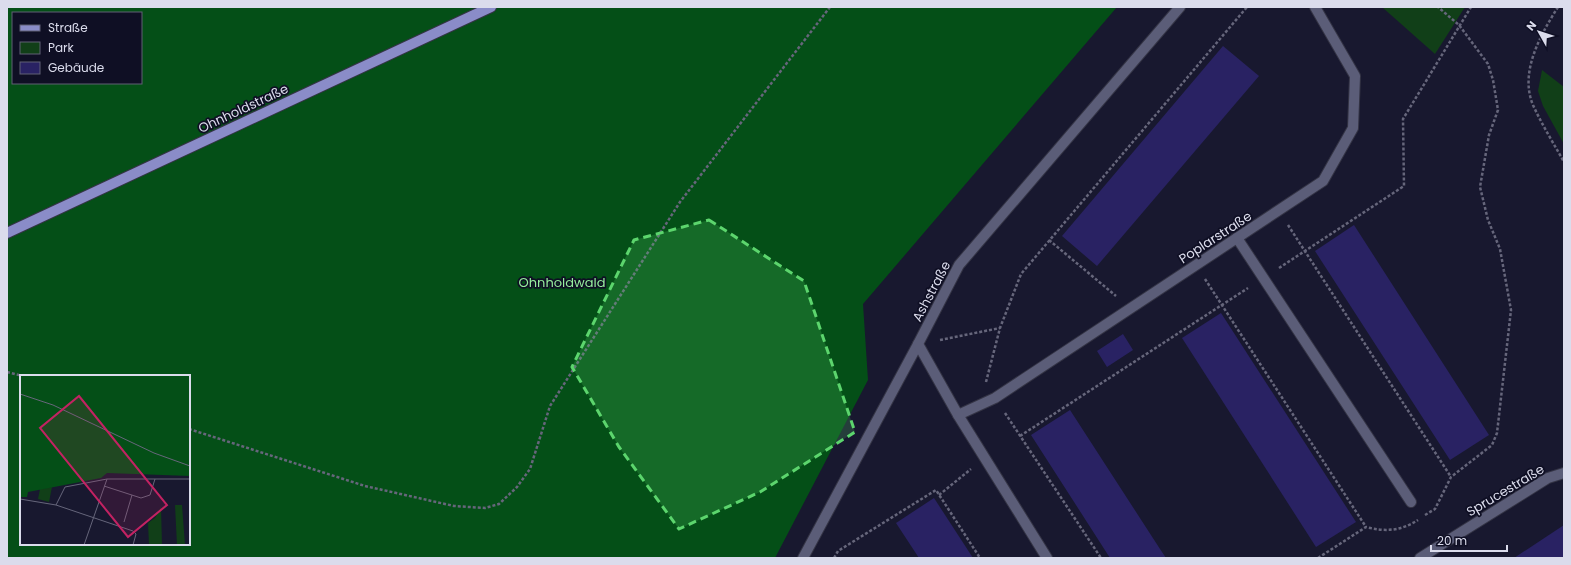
<svg xmlns="http://www.w3.org/2000/svg" width="1571" height="565" viewBox="0 0 1571 565" font-family="Poppins,sans-serif">
<style>
.green{fill:#113f18}
.forest{fill:#044f17;fill-rule:evenodd}
.building{fill:#292263}
.lines{fill:none;stroke-linecap:round;stroke-linejoin:round}
.minor-casing{stroke:#343445;stroke-width:12}
.major-casing{stroke:#343445;stroke-width:12}
.path{stroke:#66667b;stroke-width:2.5;stroke-dasharray:3 2;stroke-linecap:butt}
.minor{stroke:#5b5d78;stroke-width:10}
.major{stroke:#8a8cc8;stroke-width:10}
.marked{fill:#5cd56d;fill-opacity:0.2;stroke:#5cd56d;stroke-width:3;stroke-dasharray:8 5;stroke-linejoin:round}
.labels{text-anchor:middle;stroke-width:3.5;stroke-linejoin:round;paint-order:stroke}
.street-label{font-size:13px;fill:#dbdcec;stroke:#0f0f24}
.park-label{font-size:13px;fill:#96ee9d;stroke:#0f0f24}
.inset-road{fill:none;stroke:#66667b;stroke-width:1}
.view{fill:#c32262;fill-opacity:0.15;stroke:#c32262;stroke-width:2}
.inset-edge{fill:none;stroke:#dbdcec;stroke-width:2}
</style>
<rect width="100%" height="100%" fill="#18182f"/>
<!-- green -->
<g class="green">
<polygon points="1382,7 1465,7 1435,54"/>
<polygon points="1542,70 1564,87 1564,144 1543,106 1538,91"/>
</g>
<!-- forest -->
<path class="forest" d="M 7,7 L 1117,7 L 863,304 L 868,380 L 775,558 L 7,558 ZM 13,13 L 141,13 L 141,83 L 13,83 ZM 21,376 L 189,376 L 189,544 L 21,544 Z"/>
<!-- building -->
<g class="building">
<polygon points="1223,46 1259,76 1097,266 1062,236"/>
<polygon points="1354,225 1489,435 1450,460 1315,251"/>
<polygon points="1221,313 1356,522 1316,547 1182,338"/>
<polygon points="1123,334 1133,350 1107,367 1097,351"/>
<polygon points="1070,410 1160,549 1166,558 1110,558 1076,505 1031,435"/>
<polygon points="934,498 973,558 919,558 896,523"/>
<polygon points="1564,525 1564,558 1514,558"/>
</g>
<g class="lines">
<defs>
<g id="minor">
<polyline points="1237,238 1411,502"/>
<polyline points="958,415 995,398 1323,181 1353,128 1355,76 1315,7"/>
<polyline points="803,558 918,344"/>
<polyline points="1047,558 958,415 918,344 959,265 1180,7"/>
<polyline points="1420,558 1548,478 1564,473"/>
</g>
<polyline id="major" points="7,233 491,7"/>
</defs>
<!-- minor casing -->
<use href="#minor" class="minor-casing"/>
<!-- major casing -->
<use href="#major" class="major-casing"/>
<!-- path -->
<g class="path">
<path d="M 1558,7 C 1541,34 1519,72 1533,105 C 1542,125 1554,144 1564,162"/>
<polyline points="1288,225 1451,477"/>
<polyline points="1049,240 1116,296"/>
<polyline points="1279,268 1404,186 1403,119 1471,7"/>
<polyline points="1205,279 1366,527"/>
<polyline points="940,340 1000,328"/>
<polyline points="7,372 23,376"/>
<polyline points="986,382 1000,328 1021,274 1247,7"/>
<polyline points="1005,413 1101,558"/>
<polyline points="189,429 365,486 454,506 485,508 499,504 517,487 530,469 550,406 680,202 830,7"/>
<polyline points="1020,436 1248,288"/>
<polyline points="939,495 971,469"/>
<polyline points="1425,515 1435,509 1451,477 1492,445 1497,433 1511,310 1500,249 1488,220 1480,187 1489,135 1498,110 1493,80 1488,64 1459,25 1438,7"/>
<polyline points="834,558 838,551 936,490 980,558"/>
<path d="M 1318,558 L 1366,527 C 1385,532 1401,531 1418,520"/>
</g>
<!-- minor -->
<use href="#minor" class="minor"/>
<!-- major -->
<use href="#major" class="major"/>
</g>
<!-- marked area -->
<path class="marked" d="M 709,220 L 804,281 L 855,432 L 760,492 L 679,529 L 619,447 L 572,367 L 634,240 Z"/>
<g class="labels">
<!-- street labels -->
<g class="street-label">
<text transform="translate(243 108) rotate(-25)" y="5">Ohnholdstraße</text>
<text transform="translate(1215 237) rotate(-33)" y="5">Poplarstraße</text>
<text transform="translate(931 291) rotate(-62)" y="5">Ashstraße</text>
<text transform="translate(1505 490) rotate(-31)" y="5">Sprucestraße</text>
</g>
<!-- park labels -->
<g class="park-label">
<text x="562" y="287">Ohnholdwald</text>
</g>
</g>
<!-- overview -->
<g transform="translate(20 375)">
<rect width="170" height="170" fill="#18182f"/>
<path d="M 32,112 L 29,127 L 18,124 L 20,114 ZM 155,130 L 162,130 L 165,170 L 157,170 ZM 141,132 L 142,170 L 129,170 L 128,148 L 135,143 Z" fill="#113f18"/>
<path d="M 0,0 L 170,0 L 170,101 L 87,98 L 81,103 L 8,117 L 7,122 L 0,122 Z" fill="#044f17"/>
<path class="inset-road" d="M 0,19 L 33,30 L 134,78 L 170,91M 84,111 L 121,123 L 130,120 L 135,104M 0,124 L 36,130 L 113,156 L 116,159 L 113,170M 36,130 L 45,112 L 87,104M 104,147 L 112,120M 64,170 L 87,104 L 170,104"/>
<path class="view" d="M 59,21 L 147,130 L 108,162 L 20,53 Z"/>
<rect width="170" height="170" class="inset-edge"/>
</g>
<!-- border -->
<rect width="1571" height="565" fill="none" stroke="#dbdcec" stroke-width="16"/>
<!-- legend -->
<rect x="12" y="12" width="130" height="72" fill="#0f0f24" stroke="#616174"/>
<rect x="20" y="25" width="20" height="6" fill="#8a8cc8" stroke="#616174"/>
<text x="48" y="32" font-size="12" fill="#dbdcec">Straße</text>
<rect x="20" y="42" width="20" height="12" fill="#113f18" stroke="#616174"/>
<text x="48" y="52" font-size="12" fill="#dbdcec">Park</text>
<rect x="20" y="62" width="20" height="12" fill="#292263" stroke="#616174"/>
<text x="48" y="72" font-size="12" fill="#dbdcec">Gebäude</text>
<!-- north arrow -->
<g transform="translate(1539 32) rotate(309)" stroke="#0f0f24" stroke-width="3" paint-order="stroke">
<path d="M0-3L7 15L0 10L-7 15Z" fill="#dbdcec"/>
<text y="-6" font-size="11" font-weight="bold" text-anchor="middle" fill="#dbdcec">N</text>
</g>
<!-- scale -->
<path d="M1431 545v6h76v-6" fill="none" stroke="#dbdcec" stroke-width="2"/>
<text x="1437" y="545" font-size="12" fill="#dbdcec" stroke="#0f0f24" stroke-width="3" paint-order="stroke">20 m</text>
</svg>
